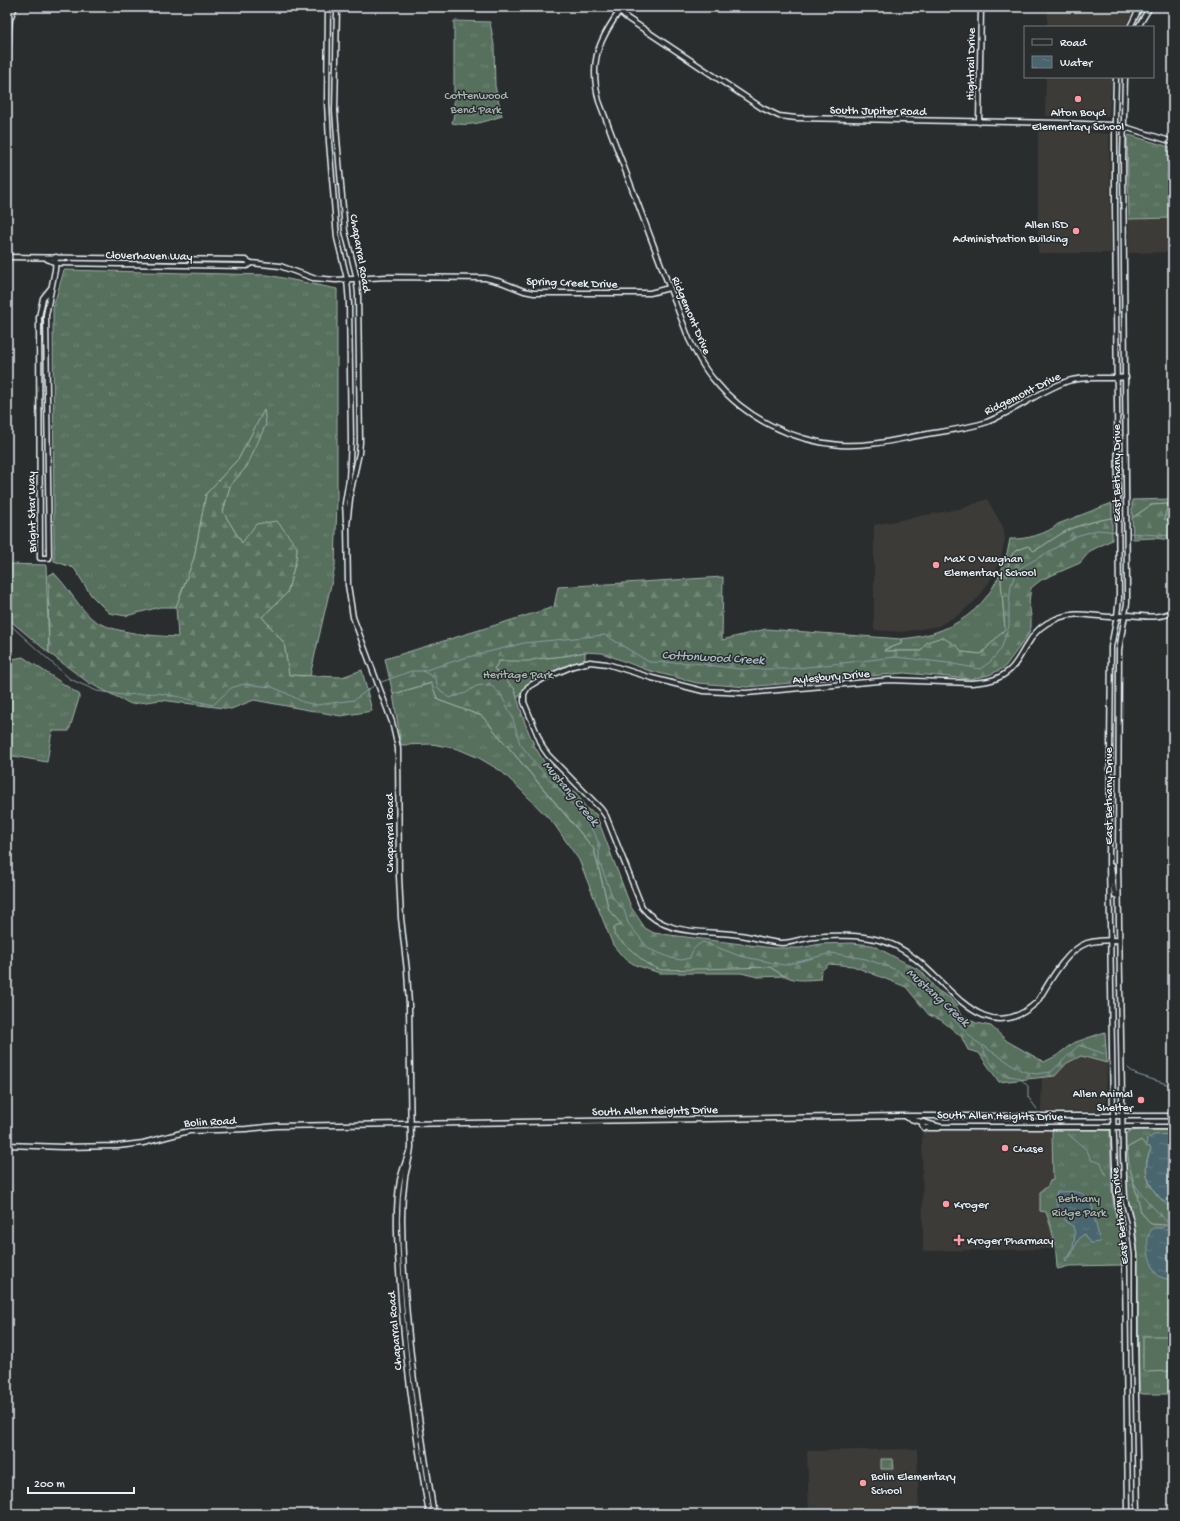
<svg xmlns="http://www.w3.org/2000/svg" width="1180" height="1521" viewBox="0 0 1180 1521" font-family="'Gochi Hand',sans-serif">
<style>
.built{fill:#3d3a38}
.grass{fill:url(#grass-tufts);stroke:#a0b0aa}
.forest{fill:url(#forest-firs);stroke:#a0b0aa}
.garden{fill:#57705d;stroke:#a0b0aa}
.water{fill:url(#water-ripples);stroke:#899da5}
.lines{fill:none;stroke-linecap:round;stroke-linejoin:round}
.stream{stroke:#899da5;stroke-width:1}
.secondary-casing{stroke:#e8f1f8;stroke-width:7}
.secondary{stroke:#2a2d2e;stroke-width:4}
.poi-dot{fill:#ff9aa2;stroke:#2a2d2e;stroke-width:1.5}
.labels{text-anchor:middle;stroke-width:3;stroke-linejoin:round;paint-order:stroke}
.street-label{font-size:12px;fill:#e8f1f8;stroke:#2a2d2e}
.park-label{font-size:12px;fill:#a7b7b2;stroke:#2a2d2e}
.poi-label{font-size:12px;fill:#e8f1f8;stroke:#2a2d2e;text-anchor:start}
.water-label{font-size:13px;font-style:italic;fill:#a8b9c1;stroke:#2a2d2e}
</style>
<defs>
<pattern id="grass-tufts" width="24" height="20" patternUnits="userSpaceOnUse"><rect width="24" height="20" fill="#57705d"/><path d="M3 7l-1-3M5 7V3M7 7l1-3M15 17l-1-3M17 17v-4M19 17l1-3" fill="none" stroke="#6f8575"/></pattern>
<pattern id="forest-firs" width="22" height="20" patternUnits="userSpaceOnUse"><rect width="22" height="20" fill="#57705d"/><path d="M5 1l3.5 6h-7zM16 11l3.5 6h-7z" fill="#6f8575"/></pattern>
<pattern id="water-ripples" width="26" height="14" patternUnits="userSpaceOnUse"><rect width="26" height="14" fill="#49656e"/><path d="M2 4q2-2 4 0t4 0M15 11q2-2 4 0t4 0" fill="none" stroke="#637c83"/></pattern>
</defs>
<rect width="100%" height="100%" fill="#2a2d2e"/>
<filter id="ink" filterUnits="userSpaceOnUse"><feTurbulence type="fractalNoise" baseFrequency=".025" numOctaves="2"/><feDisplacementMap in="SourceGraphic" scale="8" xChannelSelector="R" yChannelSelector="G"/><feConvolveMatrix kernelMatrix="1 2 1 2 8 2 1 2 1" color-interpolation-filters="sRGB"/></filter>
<g filter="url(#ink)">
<!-- built -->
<g class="built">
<polygon points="1048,7 1135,7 1125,27 1047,27"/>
<polygon points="1046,77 1112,77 1109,117 1045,116"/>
<polygon points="1038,128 1109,134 1111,253 1038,253"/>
<polygon points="1173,218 1173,252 1129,253 1129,219"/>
<polygon points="987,499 1003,527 1005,539 1001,558 995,573 979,597 960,614 938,626 902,632 874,630 874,525 963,508"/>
<polygon points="1081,1055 1107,1063 1106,1106 1103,1111 1041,1111 1042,1077 1055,1076 1067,1063"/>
<polygon points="1052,1129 1053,1180 1045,1188 1041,1211 1046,1211 1056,1249 923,1251 922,1130"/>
<polygon points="917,1449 919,1514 809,1514 807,1451"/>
</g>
<!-- grass -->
<g class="grass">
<path d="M 454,21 L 490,22 L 494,45 L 495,86 L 502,116 C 484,122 470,127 452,123 L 454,114 Z"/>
<polygon points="1129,135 1173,148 1173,218 1129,219 1127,138"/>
<polygon points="64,270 268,275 337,289 337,499 335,567 310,676 289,675 284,643 262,617 287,593 296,560 297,547 242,543 223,512 230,486 247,466 264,411 239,458 206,494 194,558 176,607 160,607 126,616 109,613 91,595 74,568 54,561 53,308"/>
<polygon points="1173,499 1173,522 1164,519 1168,504 1151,505 1132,518 1132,500"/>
<path d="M 1112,503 L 1112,518 C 1095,521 1076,525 1061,534 C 1052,539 1044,546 1034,551 L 1028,546 L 1017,550 L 1013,553 L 1006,571 L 1001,580 L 1005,629 L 981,654 L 962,652 L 957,646 L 921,651 L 884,651 L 885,649 L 901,644 L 901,639 C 961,634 1000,600 1010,539 C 1024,540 1048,534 1058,524 Z"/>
<polygon points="7,564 46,565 49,653 7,618"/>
<path d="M 585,652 L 585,659 L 530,682 L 517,699 L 514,688 L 494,669 L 499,661 C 528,660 557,658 585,652 Z"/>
<polygon points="7,653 12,659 23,657 80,695 69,731 52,731 47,762 7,755"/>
<polygon points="432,683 438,700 482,716 594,849 609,910 622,924 770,967 784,976 758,977 741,973 660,973 635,965 623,957 613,945 579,860 554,824 522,791 501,771 479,758 458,749 432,744 401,745 393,694"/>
<path d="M 1052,1129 L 1110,1130 L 1112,1190 L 1114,1208 L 1120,1234 L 1122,1261 L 1121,1265 L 1069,1266 L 1058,1269 L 1057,1268 C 1056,1245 1053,1233 1046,1212 L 1040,1211 L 1040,1192 L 1048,1186 L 1050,1181 L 1053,1180 Z"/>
<polygon points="1140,1130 1173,1130 1173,1394 1143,1394 1140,1393 1139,1389 1137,1247 1136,1235 1127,1194 1125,1134 1130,1131"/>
<polygon points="881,1459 893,1459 894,1469 881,1469"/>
</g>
<!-- forest -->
<g class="forest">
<path d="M 264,410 L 266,424 L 247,466 L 230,486 L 223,512 L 242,543 L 256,524 L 277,521 L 297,547 L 296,560 L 287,593 L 262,617 L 284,643 L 289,675 L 342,677 L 362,670 L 372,711 L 341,716 L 254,700 L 231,709 L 161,700 L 131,704 L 89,683 L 49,653 L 48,575 L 54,573 C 67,586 76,603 89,616 C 106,633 154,636 178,637 L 176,607 L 194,558 L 206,494 L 239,458 Z"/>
<polygon points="1168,504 1164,519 1173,522 1173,540 1153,538 1133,539 1132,518 1151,505"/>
<path d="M 1112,518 L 1112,540 L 1090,551 L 1080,563 L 1041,580 L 1031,588 L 1029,602 L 1031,616 L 1031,627 L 1028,635 L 1004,668 L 989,675 L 971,679 L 904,673 L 747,687 L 697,683 L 647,670 L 602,653 L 585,652 L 564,656 L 536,659 L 529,661 L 499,661 L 494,669 L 514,688 L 525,723 L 535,747 L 546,765 L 566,786 L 576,793 L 587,809 L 596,814 L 631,907 L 645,928 L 654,933 L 773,948 L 800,948 L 820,944 L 851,943 L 872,945 L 921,971 L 937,990 L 950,998 L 956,1005 L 960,1014 L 976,1023 L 991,1026 L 1007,1041 L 1044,1062 L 1056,1056 L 1073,1043 L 1105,1032 L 1107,1063 L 1081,1056 L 1067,1063 L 1055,1076 L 999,1082 L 979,1053 L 968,1050 L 961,1036 L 941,1020 L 929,1015 L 906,987 L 853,966 L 829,964 L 821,971 L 820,979 C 795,981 791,981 770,967 L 661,970 L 647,964 L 614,935 L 614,928 L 621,924 L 609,910 L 594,849 L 570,820 L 482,716 L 438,700 L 431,683 L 393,694 L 385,659 L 554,607 L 558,587 L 723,577 L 722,640 L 766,629 L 901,639 L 901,644 L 885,649 L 884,651 L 921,651 L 927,642 L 942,637 L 957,646 L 962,652 L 981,654 L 1005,629 L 1001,580 L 1006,571 L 1013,553 L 1017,550 L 1028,546 L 1034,551 C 1044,546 1052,539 1061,534 C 1076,525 1095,521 1112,518 Z"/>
<path d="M 1141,1140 L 1146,1146 L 1150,1147 L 1151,1149 C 1138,1175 1153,1194 1173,1210 L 1173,1232 L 1166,1225 L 1151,1224 L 1141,1212 L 1129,1164 L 1127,1148 Z"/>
</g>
<!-- garden -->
<polygon class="garden" points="1143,1336 1173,1336 1173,1371 1146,1372 1143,1369"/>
<!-- water -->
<g class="water">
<path d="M 1173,1134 L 1173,1210 C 1153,1193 1139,1176 1151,1149 L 1150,1147 L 1146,1146 L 1147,1139 L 1154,1135 Z"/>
<path d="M 1057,1192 C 1065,1192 1078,1190 1084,1195 C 1086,1198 1087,1200 1091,1202 L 1100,1242 L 1090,1243 L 1084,1234 C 1075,1240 1075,1253 1066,1261 L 1065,1258 L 1069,1257 L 1073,1248 L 1075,1234 L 1073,1226 L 1066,1222 C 1063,1214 1056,1205 1055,1197 Z"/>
<path d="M 1166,1225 L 1173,1232 L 1173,1277 L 1166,1279 L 1158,1276 C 1150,1266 1142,1238 1153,1228 L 1161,1228 Z"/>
</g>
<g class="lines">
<!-- stream -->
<g class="stream">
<polyline points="1129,533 1173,536"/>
<polyline points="7,622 70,679 97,691 123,695 158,693 180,697 213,705 231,688 244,684 272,687 284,692 303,702 317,705 354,700 376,684"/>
<path d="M 423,671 L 436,679 L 438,688 L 449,698 L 466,693 L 476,686 L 490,684 L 501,695 L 512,716 L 520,744 L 547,777 L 567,798 L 595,834 L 599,845 L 599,861 L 613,898 L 624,910 L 628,923 L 649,949 L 671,958 L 681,960 L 690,958 C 692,950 695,946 703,942 L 740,956 L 784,965 L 802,961 L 831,953 L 866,959 L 897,970 L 944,1009 L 974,1040 L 1022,1071 L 1035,1074 L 1051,1072 L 1079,1045 L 1105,1054"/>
<polyline points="379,683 411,671 423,671 464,658 524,643 605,635 649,662 694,663 739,669 789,669 896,657 948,663 980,669 990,662 1001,649 1009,626 1009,604 1011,585 1017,570 1076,536 1097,530 1118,532"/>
<path d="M 981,1046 C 986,1054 993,1070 1003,1074 C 1016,1080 1015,1072 1028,1086 L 1028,1097 L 1037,1109"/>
<polyline points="1128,1068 1135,1074 1173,1086"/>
<polyline points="1068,1134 1087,1150 1091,1160 1101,1163 1106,1176"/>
<path d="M 1129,1175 C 1141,1196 1153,1207 1169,1224 L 1173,1224"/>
</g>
<defs>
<g id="secondary">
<polyline points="328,7 327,103 329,142 337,238 347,279 349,304 351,441 349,479 345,503 346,522"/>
<path d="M 337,7 L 335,111 L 337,138 L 345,231 L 356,275 L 358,294 L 360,442 L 359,453 L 351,490 L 347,526 L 348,585 L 353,617 L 392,722 L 398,748 L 399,876 L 401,918 L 407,971 L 409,1005 L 411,1147 C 410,1158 407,1167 405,1177 C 403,1191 402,1205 402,1219 C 403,1318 418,1417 434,1514"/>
<polyline points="614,7 627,18 762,108 779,116 796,118 1059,123 1110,125 1128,128 1173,142"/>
<path d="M 622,7 C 600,40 588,59 599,101 L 689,339 C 696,353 703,368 714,380 C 745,418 792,441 840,445 C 867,447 895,440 922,435 C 943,431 966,429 987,422 C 1015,411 1039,391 1068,381 C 1086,375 1107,380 1126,377"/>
<polyline points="1130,27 1140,7"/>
<polyline points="1138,27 1150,7"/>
<polyline points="1116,77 1115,119 1115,205 1119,598 1117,616 1111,647 1109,860 1113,1112 1116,1194 1124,1240 1125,1268 1128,1514"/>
<polyline points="1125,77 1123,158 1127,589 1127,603 1119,650 1118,863 1123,1156 1125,1199 1131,1222 1135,1255 1135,1338 1138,1514"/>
<polyline points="7,116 9,30 10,19 15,7"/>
<polyline points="979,122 981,7"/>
<polyline points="7,257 246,260 251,263 280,266 313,278 336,280 387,277 485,278 501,282 524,291 534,293 650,293 669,288"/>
<polyline points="47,259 56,263 247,266 251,263"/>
<polyline points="51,288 43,298 39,317 40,558 49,558 46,315 55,270 56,257"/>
<polyline points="1111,866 1114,891 1115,895 1118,896"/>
<path d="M 1119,940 C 1108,940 1097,940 1087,943 C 1065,951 1049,983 1037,1002 C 987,1048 953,989 917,960 C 905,950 891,942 875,939 C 859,935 830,935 814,937 C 803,938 793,943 782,943 C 767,942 754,937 740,935 C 707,930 665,937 642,907 L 606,816 L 601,809 L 548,755 L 543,748 L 524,702 L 524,694 L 528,687 L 536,682 L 573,666 L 590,662 L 607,664 L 652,678 L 703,691 L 746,693 L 889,680 L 971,683 C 983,682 996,681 1006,673 C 1017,666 1021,652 1029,642 C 1035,631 1045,623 1056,619 C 1075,610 1094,617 1113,617 C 1118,617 1123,615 1128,615 C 1144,616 1158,619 1173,612"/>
<polyline points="907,1118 941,1127 1173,1127"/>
<polyline points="923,1122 922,1125 924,1128 939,1128"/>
<polyline points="7,1145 63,1147 118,1146 143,1143 189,1131 246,1129 276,1126 900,1116 1173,1116"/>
<path d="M 409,1152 C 406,1161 402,1171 400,1180 C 394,1214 398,1252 400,1286 C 405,1363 416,1438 429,1514"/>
</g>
</defs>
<!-- secondary casing -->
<use href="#secondary" class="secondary-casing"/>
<!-- secondary -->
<use href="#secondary" class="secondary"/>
</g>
</g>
<!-- markers -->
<g class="poi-dot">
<circle cx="1078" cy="99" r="4"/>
<circle cx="1076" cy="231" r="4"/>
<circle cx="936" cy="565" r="4"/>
<circle cx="1141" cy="1100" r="4"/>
<circle cx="1005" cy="1148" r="4"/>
<circle cx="946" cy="1204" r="4"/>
<path d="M957 1234h4v4h4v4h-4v4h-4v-4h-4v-4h4z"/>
<circle cx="863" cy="1483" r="4"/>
</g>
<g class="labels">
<!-- street labels -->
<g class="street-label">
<text transform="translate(970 64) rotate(-89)" y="4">Hightrail Drive</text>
<text transform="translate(878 110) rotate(1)" y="4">South Jupiter Road</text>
<text transform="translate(361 253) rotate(80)" y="4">Chaparral Road</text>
<text transform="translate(149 255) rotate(1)" y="4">Cloverhaven Way</text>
<text transform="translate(572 282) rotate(2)" y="4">Spring Creek Drive</text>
<text transform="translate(692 315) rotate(67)" y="4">Ridgemont Drive</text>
<text transform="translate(1022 393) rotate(-26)" y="4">Ridgemont Drive</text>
<text transform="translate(1116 473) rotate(-90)" y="4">East Bethany Drive</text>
<text transform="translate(31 512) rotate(-91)" y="4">Bright Star Way</text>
<text transform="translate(831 676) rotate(-5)" y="4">Aylesbury Drive</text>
<text transform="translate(1108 796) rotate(-90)" y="4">East Bethany Drive</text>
<text transform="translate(389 833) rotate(-90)" y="4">Chaparral Road</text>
<text transform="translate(655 1110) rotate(-1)" y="4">South Allen Heights Drive</text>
<text transform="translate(1000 1115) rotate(1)" y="4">South Allen Heights Drive</text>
<text transform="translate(210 1121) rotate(-3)" y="4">Bolin Road</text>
<text transform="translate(1119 1216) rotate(-96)" y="4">East Bethany Drive</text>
<text transform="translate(394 1331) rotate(-95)" y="4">Chaparral Road</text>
</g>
<!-- park labels -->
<g class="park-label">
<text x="476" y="99">Cottenwood<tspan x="476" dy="14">Bend Park</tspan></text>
<text x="518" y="678">Heritage Park</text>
<text x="1079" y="1202">Bethany<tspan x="1079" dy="14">Ridge Park</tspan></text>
</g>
<!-- poi labels -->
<g class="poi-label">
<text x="1078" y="116" text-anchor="middle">Alton Boyd<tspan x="1078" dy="14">Elementary School</tspan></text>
<text x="1068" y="228" text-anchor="end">Allen ISD<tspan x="1068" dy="14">Administration Building</tspan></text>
<text x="944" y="562">Max O Vaughan<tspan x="944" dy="14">Elementary School</tspan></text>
<text x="1133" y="1097" text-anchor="end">Allen Animal<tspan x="1133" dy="14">Shelter</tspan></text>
<text x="1013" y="1152">Chase</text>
<text x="954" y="1208">Kroger</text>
<text x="967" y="1244">Kroger Pharmacy</text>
<text x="871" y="1480">Bolin Elementary<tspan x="871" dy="14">School</tspan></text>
</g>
<!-- water labels -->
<g class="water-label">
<text transform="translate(713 656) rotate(3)" y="5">Cottonwood Creek</text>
<text transform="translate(572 792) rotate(50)" y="5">Mustang Creek</text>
<text transform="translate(939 996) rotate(42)" y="5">Mustang Creek</text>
</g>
</g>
<!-- margin -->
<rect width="1180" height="1521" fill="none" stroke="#2a2d2e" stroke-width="24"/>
<rect x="12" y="12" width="1156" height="1497" fill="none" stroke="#e8f1f8" stroke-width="1.5" filter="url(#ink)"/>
<!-- legend -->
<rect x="1024" y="26" width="130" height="52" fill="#2a2d2e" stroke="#767b7f"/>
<rect x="1032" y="39" width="20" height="6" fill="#2a2d2e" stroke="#767b7f"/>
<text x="1060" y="46" font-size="12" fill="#e8f1f8">Road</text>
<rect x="1032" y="56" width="20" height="12" fill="url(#water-ripples)" stroke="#767b7f"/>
<text x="1060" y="66" font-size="12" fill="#e8f1f8">Water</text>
<!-- scale -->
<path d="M28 1487v6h106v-6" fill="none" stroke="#e8f1f8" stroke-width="2"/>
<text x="34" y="1487" font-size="12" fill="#e8f1f8" stroke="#2a2d2e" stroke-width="3" paint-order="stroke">200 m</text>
</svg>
